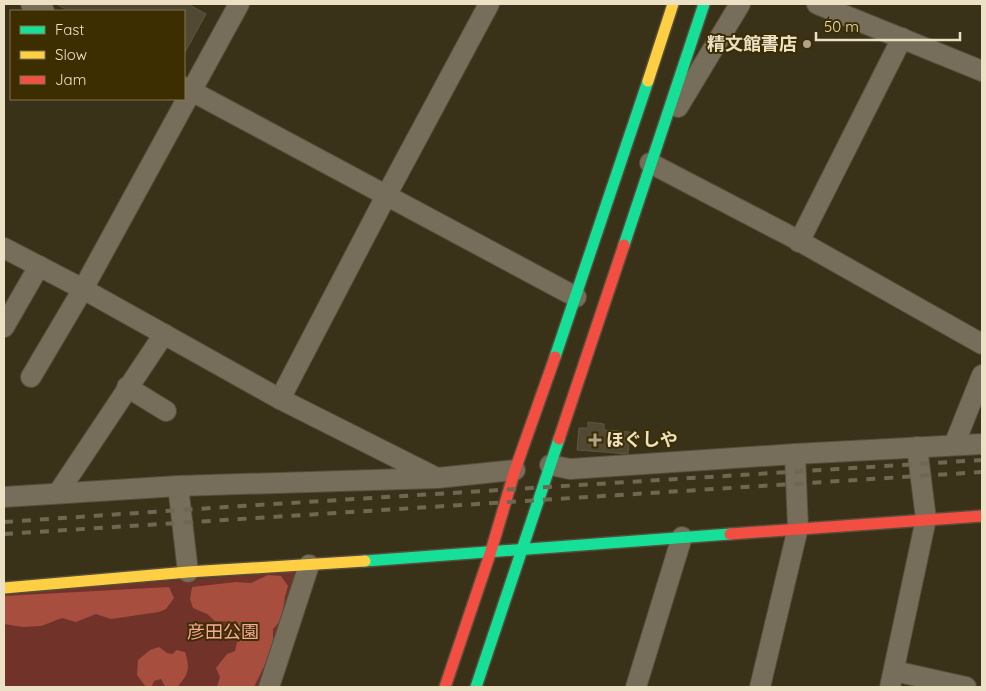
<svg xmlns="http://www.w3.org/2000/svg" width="986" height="691" viewBox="0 0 986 691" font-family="Quicksand,'Noto Sans JP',sans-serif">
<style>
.green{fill:#713329}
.forest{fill:#a84e3f}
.building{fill:#514933;stroke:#5e5640}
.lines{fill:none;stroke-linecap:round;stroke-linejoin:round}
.street-casing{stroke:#554e3b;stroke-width:22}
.fast-casing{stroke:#554e3b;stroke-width:14}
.slow-casing{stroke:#554e3b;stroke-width:14}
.jam-casing{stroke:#554e3b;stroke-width:14}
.street{stroke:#766e5a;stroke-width:20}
.fast{stroke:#16e098;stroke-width:11}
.slow{stroke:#ffcf43;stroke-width:11}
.jam{stroke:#f24e42;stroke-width:11}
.rail{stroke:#6e6752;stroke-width:4;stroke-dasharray:9 9;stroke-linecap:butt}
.poi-dot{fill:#aea388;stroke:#3c2e00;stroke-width:2}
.labels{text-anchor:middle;stroke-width:4;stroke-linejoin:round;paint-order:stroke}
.poi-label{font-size:18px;font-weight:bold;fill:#ece1c4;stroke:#3c2e00;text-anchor:end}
.park-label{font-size:18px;fill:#f9a79a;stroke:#3c2e00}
</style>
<rect width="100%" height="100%" fill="#3a3119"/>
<!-- green -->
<polygon class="green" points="302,571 264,687 4,687 4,593"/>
<!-- forest -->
<g class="forest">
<polygon points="268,575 281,576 288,586 285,596 282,619 273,629 273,648 254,687 217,687 220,677 216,668 227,654 235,651 239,633 237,622 215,621 207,614 193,608 190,599 192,587 236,582 251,583"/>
<polygon points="169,587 174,598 166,609 159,612 111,619 96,614 76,622 62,618 41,626 23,627 4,624 4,596"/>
<path d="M 159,647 L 167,653 L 173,654 L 176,650 L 185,652 C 190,668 189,674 178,686 L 165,686 L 161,679 L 154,681 L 152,686 L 146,687 L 137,675 L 138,660 L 150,650 Z"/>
</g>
<!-- building -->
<g class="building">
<polygon points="56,4 188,4 206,14 184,54 184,11 69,11"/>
<polygon points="588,422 604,424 604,430 630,432 628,454 577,450 579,428 588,428"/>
</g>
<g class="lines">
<defs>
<g id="street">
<polyline points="31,4 44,11"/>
<polyline points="817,4 982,71"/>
<polyline points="184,87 576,297"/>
<polyline points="678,107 740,4"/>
<polyline points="650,163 792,237 982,344"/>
<polyline points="799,242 902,38"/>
<polyline points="4,248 83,289 280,399 435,477"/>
<polyline points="4,327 39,266"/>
<polyline points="31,377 83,289 239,4"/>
<polyline points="127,387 166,411"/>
<polyline points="280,399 386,196 489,4"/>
<polyline points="954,445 982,375"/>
<polyline points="550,465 570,469 795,454 982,444"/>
<polyline points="178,486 188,572"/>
<polyline points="58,493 164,334"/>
<polyline points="4,497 178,486 437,478 515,470"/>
<polyline points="894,671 966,687"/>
<polyline points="269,687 309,565"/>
<polyline points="636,687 682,537"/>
<polyline points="760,687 798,528 795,454"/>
<polyline points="890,687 926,519 917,447"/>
</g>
<g id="fast">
<polyline points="624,245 704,4"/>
<polyline points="555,357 648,81"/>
<polyline points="365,561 730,534"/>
<polyline points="476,687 559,439"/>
</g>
<g id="slow">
<polyline points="648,81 673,4"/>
<polyline points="4,588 188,572 365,561"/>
</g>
<g id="jam">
<polyline points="559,439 624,245"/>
<polyline points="730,534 982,516"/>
<polyline points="445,687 491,551 515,470 555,357"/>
</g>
</defs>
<!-- street casing -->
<use href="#street" class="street-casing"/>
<!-- fast casing -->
<use href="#fast" class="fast-casing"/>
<!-- slow casing -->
<use href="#slow" class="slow-casing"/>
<!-- jam casing -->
<use href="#jam" class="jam-casing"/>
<!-- street -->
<use href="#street" class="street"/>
<!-- fast -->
<use href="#fast" class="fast"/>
<!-- slow -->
<use href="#slow" class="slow"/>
<!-- jam -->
<use href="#jam" class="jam"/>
<!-- rail -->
<g class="rail">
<polyline points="4,522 226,507 982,460"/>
<polyline points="4,534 982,472"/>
</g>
</g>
<!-- markers -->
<g class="poi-dot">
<circle cx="807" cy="44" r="5"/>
<path d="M592.5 432.5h5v5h5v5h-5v5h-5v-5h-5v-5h5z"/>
</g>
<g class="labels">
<!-- poi labels -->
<g class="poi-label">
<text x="797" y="50">精文館書店</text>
<text x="606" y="446" text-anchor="start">ほぐしや</text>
</g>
<!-- park labels -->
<g class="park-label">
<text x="223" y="638">彦田公園</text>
</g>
</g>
<!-- border -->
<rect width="986" height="691" fill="none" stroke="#ece1c4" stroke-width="10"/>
<!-- legend -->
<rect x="10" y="10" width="175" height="90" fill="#3c2e00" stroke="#82764e"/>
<rect x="20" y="26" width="25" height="8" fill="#16e098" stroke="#82764e"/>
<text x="55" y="35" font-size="15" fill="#ece1c4">Fast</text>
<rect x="20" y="51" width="25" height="8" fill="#ffcf43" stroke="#82764e"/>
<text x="55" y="60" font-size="15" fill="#ece1c4">Slow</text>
<rect x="20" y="76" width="25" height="8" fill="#f24e42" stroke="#82764e"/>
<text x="55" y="85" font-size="15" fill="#ece1c4">Jam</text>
<!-- scale -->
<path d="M816 32v8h144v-8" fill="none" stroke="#ece1c4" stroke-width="2.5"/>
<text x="824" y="32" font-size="15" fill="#ece1c4" stroke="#3c2e00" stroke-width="4" paint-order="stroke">50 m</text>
</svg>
